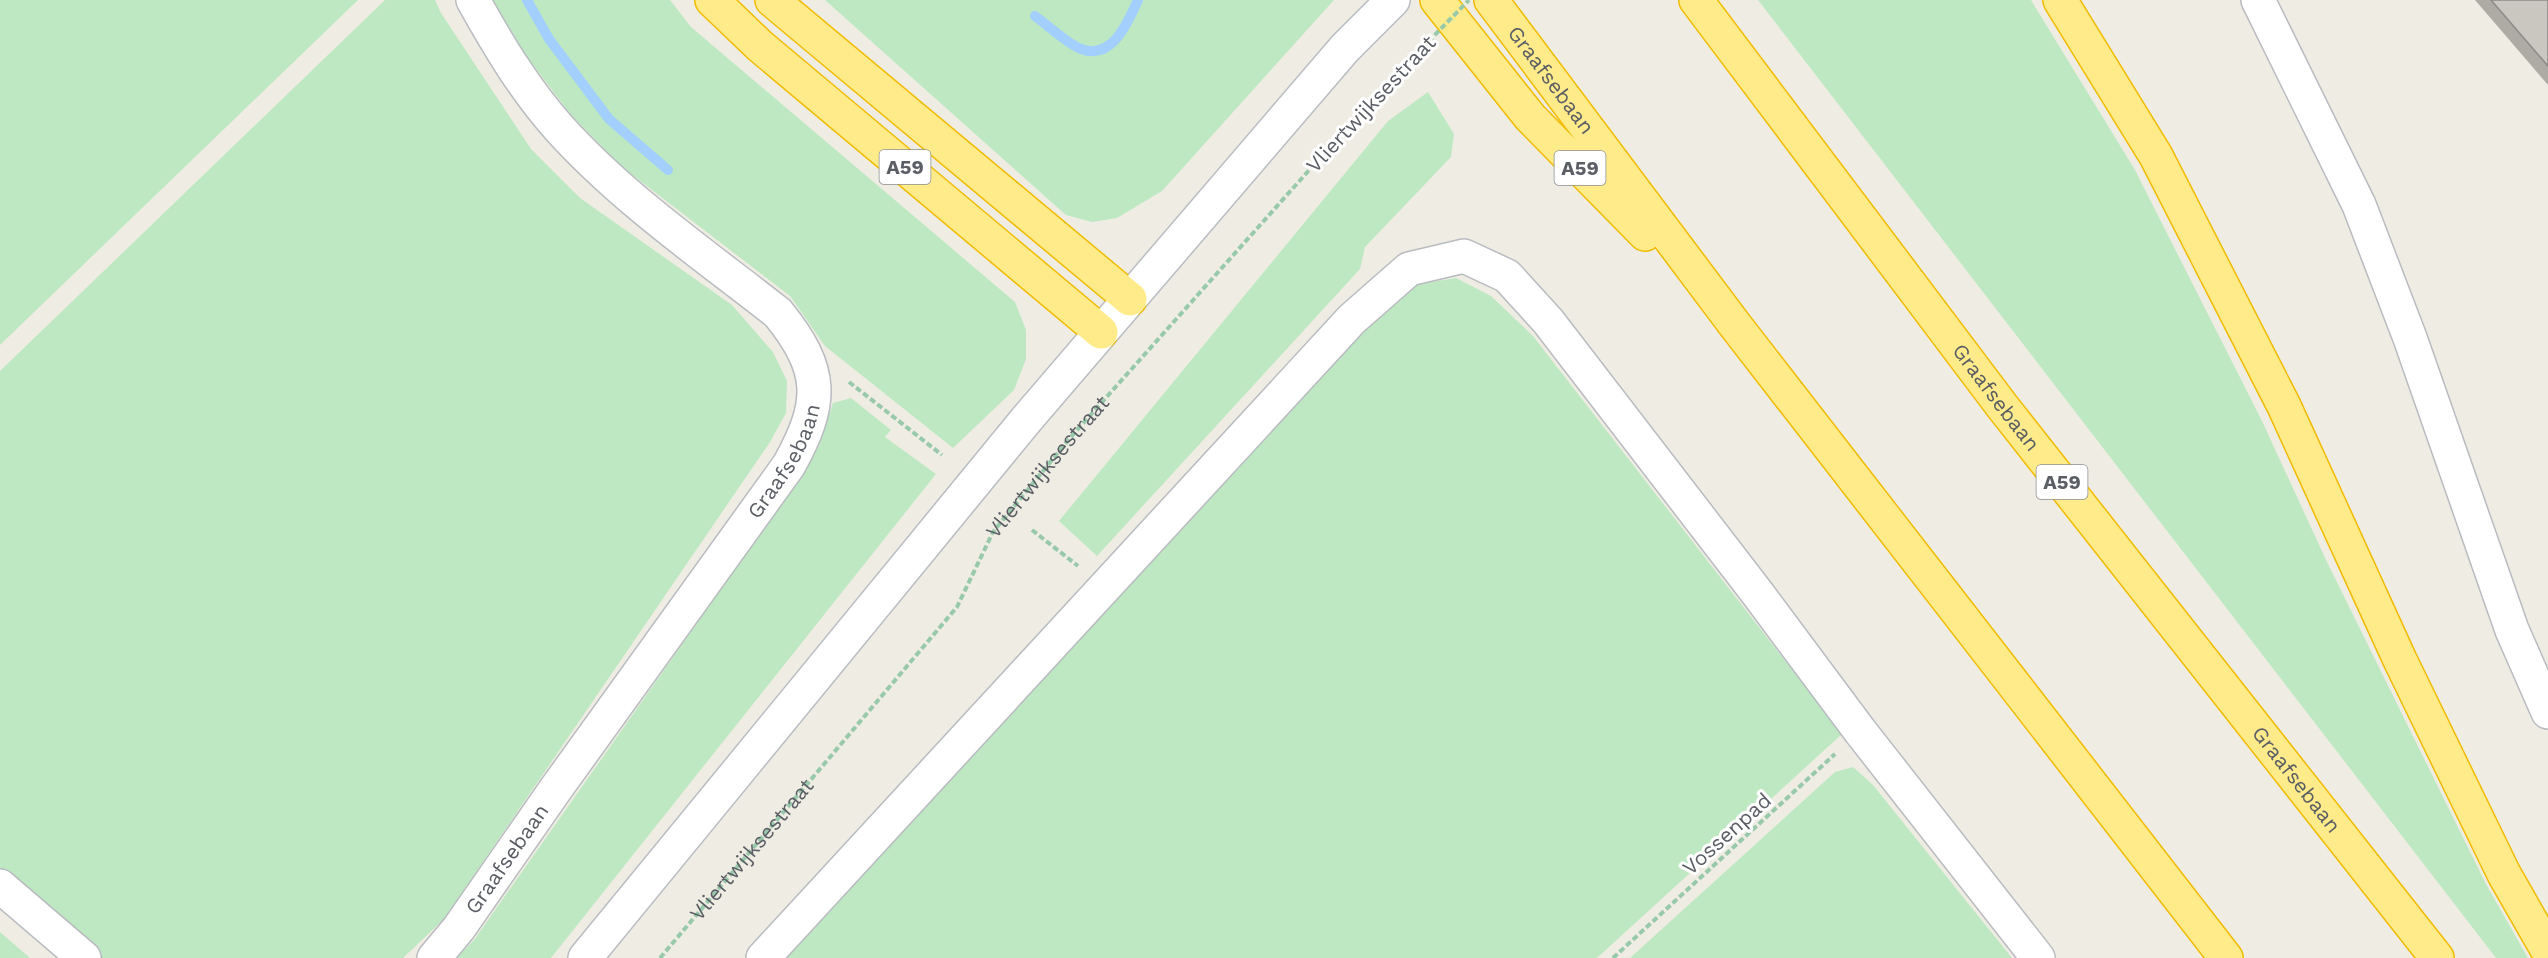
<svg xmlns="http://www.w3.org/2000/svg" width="2548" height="958" viewBox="0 0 2548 958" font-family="'Work Sans',sans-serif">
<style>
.green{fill:#bee8c2}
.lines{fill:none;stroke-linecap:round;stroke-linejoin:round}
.stream{stroke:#a3cfff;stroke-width:10}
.street-casing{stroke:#b8bbc0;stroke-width:36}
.secondary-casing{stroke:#b9bcc2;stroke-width:36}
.highway-casing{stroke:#f2bb00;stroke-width:36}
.path{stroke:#97c9aa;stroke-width:4;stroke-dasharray:6 3;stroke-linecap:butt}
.street{stroke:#fff;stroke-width:33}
.secondary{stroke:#fff;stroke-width:33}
.highway{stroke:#ffeb8a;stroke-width:33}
.path-bridge{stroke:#97c9aa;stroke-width:4;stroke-dasharray:6 3;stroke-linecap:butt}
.wall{fill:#aeaba5}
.building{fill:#cac7c0;stroke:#8d8b86;stroke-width:1.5}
.labels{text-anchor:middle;stroke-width:6;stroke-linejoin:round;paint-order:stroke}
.shield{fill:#fff;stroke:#8c8f93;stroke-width:1.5}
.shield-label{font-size:20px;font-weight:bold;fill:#5b5f65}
.street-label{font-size:21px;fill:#5b5f65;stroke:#fff}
</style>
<rect width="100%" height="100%" fill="#efede3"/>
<!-- green -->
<g class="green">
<polygon points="0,0 358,0 0,345"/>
<polygon points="385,0 435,0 441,13 531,149 580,198 732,305 773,352 787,381 786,413 770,442 444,919 403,958 91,958 0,878 0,371"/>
<polygon points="493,0 670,0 691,27 1015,302 1026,330 1026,359 1014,390 953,448 825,346 790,296 622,167 571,115 527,57"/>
<polygon points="825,0 1334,0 1162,191 1117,218 1092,222 1066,215"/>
<polygon points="1758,0 2031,0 2135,170 2262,421 2327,562 2486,884 2528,958 2496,958"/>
<polygon points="1428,92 1454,134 1451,157 1365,247 1360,269 1097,556 1059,521 1388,121"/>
<polygon points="1456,278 1491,296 1533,336 1842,734 1597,958 784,958 1363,330 1411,285"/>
<polygon points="851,398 891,430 885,437 936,474 551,958 456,958 474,940 802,474 819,446 833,403"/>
<polygon points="1853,767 1873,785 2012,958 1630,958 1835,772"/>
<polygon points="0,932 30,958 0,958"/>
</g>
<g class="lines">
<!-- stream -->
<g class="stream">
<polyline points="527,0 549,39 609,119 668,170"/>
<path d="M 1035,16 C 1046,24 1069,45 1081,49 C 1112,61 1128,22 1138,0"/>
</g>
<defs>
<g id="street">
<polyline points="2258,0 2359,205 2410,338 2512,630 2548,712"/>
<polyline points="0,886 84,958"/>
<path id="s2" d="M 434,958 L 459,928 L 555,790 L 789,465 C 824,402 824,370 778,313 C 703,254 623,199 559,128 C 525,90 498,45 473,0"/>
<polyline points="763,958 1352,319 1409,269 1464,256 1507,276 1548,321 1758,594 1860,731 2038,958"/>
</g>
<polyline id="secondary" points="585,958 1026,420 1345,48 1393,0"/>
<g id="highway">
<polyline points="712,0 760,46 1101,332"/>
<polyline points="772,0 1130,299"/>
<polyline points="1437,0 1530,117 1645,234"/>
<path id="s3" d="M 1491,0 L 1735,325 L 2226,958"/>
<path id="s4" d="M 1696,0 L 2002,406 L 2437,958"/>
<polyline points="2060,0 2156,156 2284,406 2400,660 2504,874 2548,951"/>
</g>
</defs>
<!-- street casing -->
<use href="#street" class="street-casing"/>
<!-- secondary casing -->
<use href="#secondary" class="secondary-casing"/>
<!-- highway casing -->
<use href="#highway" class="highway-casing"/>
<!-- path -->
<g class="path">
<polyline points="849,382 942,455"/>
<polyline points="1032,530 1078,566"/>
<path id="s1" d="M 660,958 L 957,607 L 993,532 L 1070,438 L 1378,93"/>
<polyline points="1613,958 1835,754"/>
</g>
<!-- street -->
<use href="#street" class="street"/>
<!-- secondary -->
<use href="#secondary" class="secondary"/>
<!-- highway -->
<use href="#highway" class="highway"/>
<!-- path-bridge -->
<polyline class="path-bridge" points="1378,93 1469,0"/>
</g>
<!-- wall -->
<polygon class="wall" points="2475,0 2548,0 2548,85"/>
<!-- building -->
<polygon class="building" points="2491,0 2548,0 2548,66"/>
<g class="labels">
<!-- shield labels -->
<g class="shield">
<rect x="879.5" y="150" width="51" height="34" rx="4.5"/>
<rect x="1554.5" y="151" width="51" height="34" rx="4.5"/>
<rect x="2036.5" y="465" width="51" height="34" rx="4.5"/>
</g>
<g class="shield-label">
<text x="905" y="174">A59</text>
<text x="1580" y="175">A59</text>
<text x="2062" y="489">A59</text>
</g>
<!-- street labels -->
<g class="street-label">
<text dy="7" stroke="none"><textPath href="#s3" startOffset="100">Graafsebaan</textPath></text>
<text transform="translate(1371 104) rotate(-47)" y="7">Vliertwijksestraat</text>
<text dy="7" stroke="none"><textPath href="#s4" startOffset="498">Graafsebaan</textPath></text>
<text dy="7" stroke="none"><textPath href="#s2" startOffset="609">Graafsebaan</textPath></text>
<text dy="7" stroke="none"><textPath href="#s1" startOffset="628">Vliertwijksestraat</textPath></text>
<text dy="7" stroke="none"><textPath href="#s4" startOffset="984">Graafsebaan</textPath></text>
<text transform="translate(1727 834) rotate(-42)" y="7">Vossenpad</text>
<text dy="7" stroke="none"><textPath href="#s1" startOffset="142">Vliertwijksestraat</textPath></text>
<text dy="7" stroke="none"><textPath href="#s2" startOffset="123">Graafsebaan</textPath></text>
</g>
</g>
</svg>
